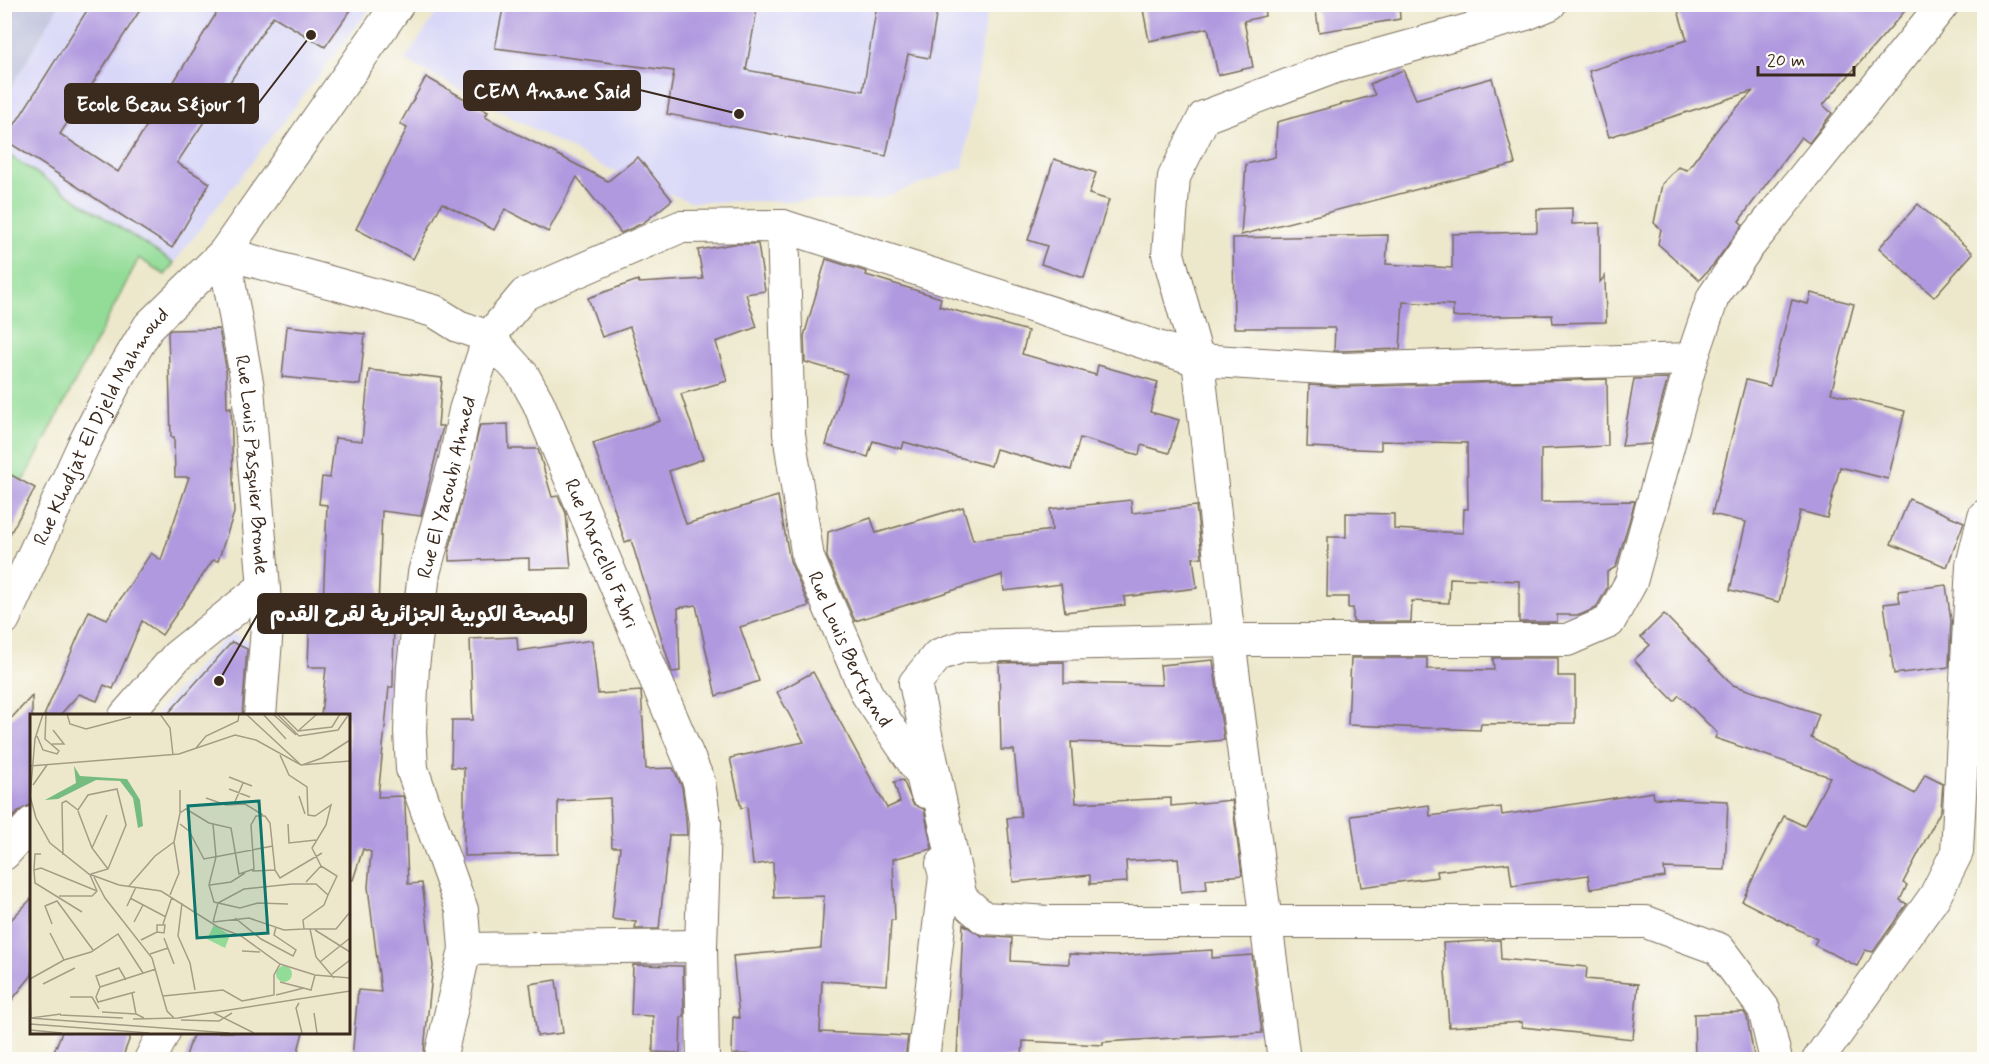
<svg xmlns="http://www.w3.org/2000/svg" width="1989" height="1064" viewBox="0 0 1989 1064" font-family="Mynerve,'Playpen Sans Arabic',sans-serif">
<style>
.built{fill:#d8d7f8}
.industrial{fill:#bfc2dd}
.green{fill:#93dc97;stroke:#67835a;stroke-width:1.5}
.building{fill:#b099df}
.lines{fill:none;stroke-linecap:round;stroke-linejoin:round}
.minor-casing{stroke:#796c5b;stroke-width:34}
.minor{stroke:#fff;stroke-width:32}
.labels{text-anchor:middle;stroke-width:6;stroke-linejoin:round;paint-order:stroke}
.street-label{font-size:20px;fill:#3b2a1e;stroke:#fdfcf7}
.inset-road{fill:none;stroke:#a69c86;stroke-width:1.5}
.view{fill:#0f766e;fill-opacity:0.15;stroke:#0f766e;stroke-width:3}
.inset-edge{fill:none;stroke:#3b2a1e;stroke-width:3}
.leader{fill:none;stroke:#3b2a1e;stroke-width:2}
.callout-dot{fill:#3b2a1e;stroke:#fdfcf7;stroke-width:2}
.callout{fill:#3b2a1e;stroke:#3b2a1e;stroke-width:2}
.callout-label{font-size:21px;text-anchor:middle;font-weight:bold;fill:#fff}
</style>
<rect width="100%" height="100%" fill="#fdfcf7"/>
<filter id="ink" filterUnits="userSpaceOnUse"><feTurbulence type="fractalNoise" baseFrequency=".0167" numOctaves="2"/><feDisplacementMap in="SourceGraphic" scale="12" xChannelSelector="R" yChannelSelector="G"/><feConvolveMatrix kernelMatrix="1 2 1 2 8 2 1 2 1" color-interpolation-filters="sRGB"/></filter>
<filter id="wash" filterUnits="userSpaceOnUse"><feTurbulence type="fractalNoise" baseFrequency=".008" numOctaves="4" result="noise"/><feDisplacementMap in="SourceGraphic" scale="24" xChannelSelector="R" yChannelSelector="G"/><feGaussianBlur stdDeviation="1.35" result="paint"/><feColorMatrix in="noise" values="0 0 0 0 0 0 0 0 0 0 0 0 0 0 0 0 0 1.4 0 .05"/><feComposite in="paint" operator="in"/></filter>
<g filter="url(#wash)">
<rect width="100%" height="100%" fill="#ede8cc"/>
<!-- built -->
<g class="built">
<polygon points="59,5 373,5 174,263 5,152 5,98"/>
<polygon points="442,5 988,5 963,168 876,200 691,202 608,169 405,60"/>
<polygon points="230,632 258,646 247,716 154,716"/>
</g>
<!-- industrial -->
<polygon class="industrial" points="5,4 59,5 5,98 4,5"/>
<!-- green -->
<polygon class="green" points="4,152 174,263 165,275 139,258 16,496 4,490"/>
<g id="blocks">
<!-- building -->
<g class="building">
<polygon points="91,4 144,4 60,134 118,172 222,4 355,4 325,47 273,16 177,163 210,183 172,248 5,140"/>
<polygon points="504,4 758,4 746,70 863,91 877,4 938,4 929,58 908,54 886,156 667,114 674,71 495,48"/>
<polygon points="1142,4 1264,4 1265,16 1244,21 1253,67 1218,75 1208,28 1149,41"/>
<polygon points="1315,4 1399,4 1400,19 1319,32"/>
<polygon points="1676,4 1911,4 1823,105 1832,113 1809,143 1801,137 1739,221 1743,225 1714,264 1699,280 1658,244 1661,229 1654,223 1662,184 1678,167 1687,170 1722,123 1753,91 1609,137 1589,71 1687,40"/>
<polygon points="1403,70 1416,99 1492,78 1515,164 1241,235 1246,164 1275,157 1277,122 1375,95 1370,84"/>
<polygon points="426,77 488,112 485,117 608,181 638,157 672,200 643,223 621,233 577,177 548,232 505,209 494,230 442,203 413,259 356,229 407,128 400,124"/>
<polygon points="1054,159 1096,173 1089,194 1109,200 1084,278 1041,264 1047,246 1028,240"/>
<polygon points="1918,204 1973,253 1934,297 1879,248"/>
<polygon points="1572,208 1572,224 1600,223 1600,282 1605,276 1606,322 1553,323 1552,315 1453,317 1453,305 1403,302 1400,349 1340,351 1334,351 1335,328 1234,328 1233,238 1388,235 1386,264 1452,268 1452,234 1537,232 1537,209"/>
<polygon points="733,244 758,244 765,291 746,294 757,327 716,342 727,381 681,394 703,459 669,471 686,524 778,496 790,561 809,606 740,627 759,681 716,696 696,605 678,608 680,671 672,672 631,540 625,542 593,443 660,421 630,327 602,337 588,298 638,280 639,283 703,279 698,250"/>
<polygon points="826,259 867,272 866,275 941,298 939,306 1028,331 1022,354 1096,375 1098,365 1158,382 1150,412 1179,420 1169,453 1141,445 1139,455 1080,438 1071,470 996,449 991,466 904,442 902,449 873,441 868,457 826,445 847,374 805,362 804,336"/>
<polygon points="1811,293 1854,304 1831,393 1905,411 1888,479 1840,467 1827,518 1800,511 1779,602 1730,590 1746,522 1712,514 1746,380 1770,386 1792,300 1808,304"/>
<polygon points="287,326 365,334 360,385 282,377"/>
<polygon points="219,329 226,367 227,408 231,407 234,513 218,561 213,560 162,635 142,621 113,689 104,685 97,701 79,694 59,716 44,716 89,611 107,619 151,553 161,560 189,477 175,477 174,437 171,437 168,332 171,330"/>
<polygon points="369,370 442,378 438,426 443,426 421,516 382,511 378,607 394,607 393,687 389,687 378,797 403,796 405,804 408,884 422,883 433,966 423,1059 352,1059 358,990 381,992 368,887 371,852 363,849 353,880 348,879 348,716 321,716 326,667 308,667 310,605 323,606 327,505 319,504 322,477 330,478 335,438 362,441"/>
<polygon points="1668,378 1650,444 1622,446 1634,379"/>
<polygon points="1607,379 1608,446 1541,449 1541,502 1635,501 1616,567 1607,572 1607,588 1596,608 1580,615 1557,615 1557,622 1519,622 1519,581 1450,578 1449,603 1412,601 1411,622 1353,622 1353,608 1348,608 1348,597 1327,597 1328,537 1346,537 1346,513 1394,514 1394,529 1463,533 1464,509 1468,509 1467,443 1381,441 1381,450 1307,447 1309,385 1341,387"/>
<polygon points="508,424 509,449 538,449 552,497 558,496 566,513 571,568 529,569 529,558 449,561 449,551 480,425"/>
<polygon points="4,471 35,488 4,545"/>
<polygon points="1909,499 1964,522 1947,567 1891,544"/>
<polygon points="1131,500 1132,513 1196,506 1202,557 1193,558 1197,588 1124,597 1125,605 1065,612 1061,584 1004,591 1002,575 855,621 827,557 828,532 871,518 876,533 963,507 973,540 1052,530 1050,509"/>
<polygon points="1946,585 1951,621 1949,667 1894,674 1884,604 1900,602 1898,591"/>
<polygon points="1664,614 1733,685 1819,714 1811,738 1915,794 1925,774 1943,783 1941,810 1903,883 1907,885 1900,900 1907,904 1873,952 1865,950 1857,966 1814,945 1817,939 1742,901 1784,816 1804,826 1830,777 1715,738 1717,733 1679,695 1674,701 1634,660 1650,645 1641,637"/>
<polygon points="517,637 518,651 592,640 598,694 641,691 646,769 673,768 682,787 686,819 687,835 669,835 659,929 635,929 636,922 612,919 620,847 612,847 610,798 558,801 558,854 464,856 464,768 451,767 452,720 473,720 470,639"/>
<polygon points="232,642 247,649 242,716 166,716"/>
<polygon points="1351,658 1427,658 1427,669 1494,670 1493,658 1558,658 1558,676 1575,676 1575,723 1481,724 1480,730 1348,725"/>
<polygon points="1213,660 1224,740 1170,745 1071,742 1076,803 1171,798 1171,806 1232,800 1242,875 1206,879 1207,889 1181,892 1178,858 1126,861 1127,882 1090,884 1090,875 1013,882 1007,818 1021,817 1014,750 1001,750 999,663 1064,662 1064,683 1162,685 1160,665"/>
<polygon points="813,672 887,808 900,802 894,782 903,780 913,804 924,809 932,849 893,859 895,920 891,920 887,985 822,981 820,1032 908,1036 905,1059 732,1054 733,1017 739,1018 733,956 821,948 824,896 774,898 773,862 753,865 747,807 741,808 730,758 804,742 777,692"/>
<polygon points="32,696 32,804 19,811 4,827 4,726"/>
<polygon points="1653,792 1654,798 1728,801 1725,870 1664,868 1665,877 1590,889 1588,875 1512,886 1509,863 1437,871 1438,877 1361,887 1351,816 1429,805 1430,816 1501,807 1502,815"/>
<polygon points="32,898 32,975 4,1010 4,927"/>
<polygon points="963,924 982,936 1012,938 1011,961 1069,964 1069,954 1115,956 1212,950 1212,958 1252,955 1262,1033 1103,1042 1103,1045 1023,1041 1022,1059 957,1059"/>
<polygon points="1500,940 1501,959 1587,967 1586,979 1638,984 1633,1039 1522,1027 1522,1022 1449,1027 1443,943"/>
<polygon points="633,965 683,966 684,1017 681,1017 680,1053 653,1052 653,1016 631,1015"/>
<polygon points="556,980 563,1033 537,1036 530,984"/>
<polygon points="1744,1012 1747,1017 1754,1056 1741,1056 1741,1059 1695,1059 1694,1014"/>
<polygon points="62,1032 132,1032 122,1059 51,1059"/>
<polygon points="194,1032 303,1032 296,1059 185,1059"/>
</g>
</g>
</g>
<g filter="url(#ink)">
<use href="#blocks" fill-opacity="0" stroke="#796c5b" stroke-width="1.5"/>
<g class="lines">
<defs>
<g id="minor">
<path id="s1" d="M 783,226 L 789,434 L 808,558 L 867,694 L 922,775 L 926,792"/>
<path id="s2" d="M 224,253 L 434,311 L 458,326 L 489,337 L 523,375 L 538,402 L 699,782 L 705,823 L 701,946 L 703,1060"/>
<path id="s3" d="M 224,253 L 248,388 L 267,627 L 260,716"/>
<path id="s4" d="M 4,619 L 83,446 L 115,383 L 149,326 L 224,253 L 398,4"/>
<polyline points="125,716 177,656 263,587"/>
<polyline points="4,854 32,823"/>
<polyline points="465,949 701,946"/>
<polyline points="150,1060 164,1032"/>
<path id="s5" d="M 440,1060 L 465,949 L 462,910 L 412,769 L 410,731 L 413,667 L 424,573 L 455,460 L 465,410 L 489,337 L 525,294 L 680,227 L 783,226 L 1198,360 L 1340,369 L 1692,359"/>
<polyline points="923,1060 945,876 942,864"/>
<polyline points="1284,1060 1229,640 1198,360 1168,254 1174,177 1204,117 1335,67 1526,14 1550,4"/>
<polyline points="1776,1060 1764,1009 1719,949 1646,922 1049,922 984,918 961,898 915,683 938,655 964,646 1229,640 1567,640 1609,622 1631,582 1692,359 1713,297 1747,248 1943,4"/>
<polyline points="1818,1060 1935,896 1957,852 1972,565 1984,516"/>
</g>
</defs>
<!-- minor casing -->
<use href="#minor" class="minor-casing"/>
<!-- minor -->
<use href="#minor" class="minor"/>
</g>
</g>
<g class="labels">
<!-- street labels -->
<g class="street-label">
<text dy="7" stroke="none"><textPath href="#s4" startOffset="216">Rue Khodjat El Djeld Mahmoud</textPath></text>
<text dy="7" stroke="none"><textPath href="#s3" startOffset="214">Rue Louis Pasquier Bronde</textPath></text>
<text dy="7" stroke="none"><textPath href="#s5" startOffset="588">Rue El Yacoubi Ahmed</textPath></text>
<text dy="7" stroke="none"><textPath href="#s2" startOffset="525">Rue Marcello Fabri</textPath></text>
<text dy="7" stroke="none"><textPath href="#s1" startOffset="434">Rue Louis Bertrand</textPath></text>
</g>
</g>
<!-- overview -->
<g transform="translate(30 714)">
<rect width="320" height="320" fill="#ede8cc"/>
<path d="M 184,211 L 200,221 L 195,234 L 177,225 ZM246 260a8 8 0 1 1 16 0a8 8 0 1 1-16 0Z" fill="#93dc97"/>
<path d="M 44,52 L 50,62 L 97,65 L 110,86 L 113,112 L 108,114 L 103,84 L 90,67 L 66,66 L 28,85 L 15,86 L 46,69 Z" fill="#76bc80"/>
<path class="inset-road" d="M 37,0 L 40,10 L 56,15 L 101,3M 130,0 L 140,14 L 143,41M 216,0 L 270,50M 233,0 L 256,25M 243,0 L 266,21M 247,0 L 269,22 L 308,16 L 319,0M 251,0 L 268,17 L 287,0M 268,17 L 302,13 L 310,0M 7,22 L 13,36 L 27,40 L 29,37 L 15,25 L 16,0M 22,30 L 34,30 L 23,16M 166,34 L 176,22 L 208,7 L 209,0M 250,41 L 259,61 L 277,73 L 278,101 L 285,102 L 301,91 L 296,111 L 282,134 L 291,152M 272,51 L 292,44 L 320,26M 0,52 L 149,40 L 205,21 L 226,26 L 271,51 L 320,47M 199,63 L 222,72M 3,71 L 17,51M 199,75 L 220,83M 150,76 L 150,98M 0,82 L 6,104 L 20,129 L 59,160 L 89,171 L 131,177 L 188,213 L 211,222 L 250,250 L 285,261 L 320,264M 269,82 L 275,100M 0,83 L 5,25 L 13,0M 176,84 L 196,91 L 215,90 L 233,101M 204,90 L 213,69M 48,97 L 62,134 L 78,155M 150,110 L 159,117 L 174,145 L 243,132M 183,110 L 186,143 L 179,171 L 184,188 L 210,194 L 228,189 L 258,190M 258,110 L 259,129 L 286,126M 62,134 L 77,101M 33,141 L 32,89 L 36,87 L 48,96 L 58,81 L 87,75 L 96,111 L 78,155 L 61,160M 291,152 L 307,162 L 298,181M 4,156 L 5,140 L 11,140M 222,157 L 245,156 L 250,164 L 292,139M 64,163 L 75,184 L 122,244 L 137,297 L 144,304M 276,168 L 291,152M 180,171 L 201,168 L 215,159M 99,172 L 125,142 L 144,128M 140,181 L 149,159 L 144,128 L 150,99 L 156,95 L 179,109 L 201,114 L 209,160 L 224,155 L 221,111 L 226,102 L 235,102 L 240,109 L 245,156M 29,182 L 62,182 L 67,177 L 60,161M 100,184 L 136,203M 152,189 L 148,222 L 160,249 L 165,276M 97,192 L 106,173M 52,198 L 5,169 L 4,156 L 11,154 L 67,177M 205,204 L 231,225 L 263,242 L 266,236 L 244,221 L 246,213M 104,208 L 113,191M 183,208 L 188,189 L 214,175 L 262,170 L 286,170 L 298,181 L 294,191 L 273,206 L 274,215 L 306,215 L 320,198M 183,208 L 219,204 L 254,216 L 274,215M 22,210 L 15,192 L 27,187 L 63,236M 133,210 L 142,183M 280,215 L 286,243 L 304,264M 285,216 L 320,238M 20,219 L 34,246M 134,224 L 144,250M 111,226 L 127,218 L 134,219 L 135,211 L 127,211 L 127,218M 212,237 L 230,238M 120,240 L 138,234M 290,248 L 320,224M 302,260 L 320,246M 0,265 L 34,246 L 61,238 L 88,220 L 113,259M 250,268 L 281,276 L 285,261M 13,270 L 45,254M 70,273 L 126,255M 70,273 L 66,283 L 68,288 L 105,278M 70,273 L 66,262 L 89,254 L 96,266M 0,277 L 1,304 L 31,300M 102,279 L 106,300 L 114,304M 246,281 L 274,274M 133,282 L 193,276 L 212,287 L 244,281 L 244,261 L 250,250M 40,283 L 62,283 L 69,295M 269,289 L 266,294 L 272,319M 72,298 L 106,300M 184,299 L 224,319M 284,299 L 287,319M 30,301 L 93,304M 0,304 L 199,319M 103,305 L 148,304 L 320,277M 151,306 L 189,307 L 202,299M 0,310 L 119,319M 0,316 L 32,319"/>
<path class="view" d="M 229,87 L 238,219 L 167,224 L 158,92 Z"/>
<rect width="320" height="320" class="inset-edge"/>
</g>
<!-- callouts -->
<path class="leader" d="M739 114L640 90M311 35L258 104M219 681L258 614"/>
<g class="callout-dot">
<circle cx="739" cy="114" r="6"/>
<circle cx="311" cy="35" r="6"/>
<circle cx="219" cy="681" r="6"/>
</g>
<g class="callout">
<rect x="464" y="71" width="176" height="39" rx="6"/>
<rect x="65" y="84" width="193" height="39" rx="6"/>
<rect x="258" y="594" width="328" height="39" rx="6"/>
</g>
<g class="callout-label">
<text x="552" y="98">CEM Anane Said</text>
<text x="161" y="111">Ecole Beau Séjour 1</text>
<text x="422" y="621">المصحة الكوبية الجزائرية لقرح القدم</text>
</g>
<!-- margin -->
<rect width="1989" height="1064" fill="none" stroke="#fdfcf7" stroke-width="24"/>
<!-- scale -->
<path d="M1758 66v9h96v-9" fill="none" stroke="#3b2a1e" stroke-width="3"/>
<text x="1767" y="66" font-size="18" fill="#3b2a1e" stroke="#fdfcf7" stroke-width="4.5" paint-order="stroke">20 m</text>
</svg>
